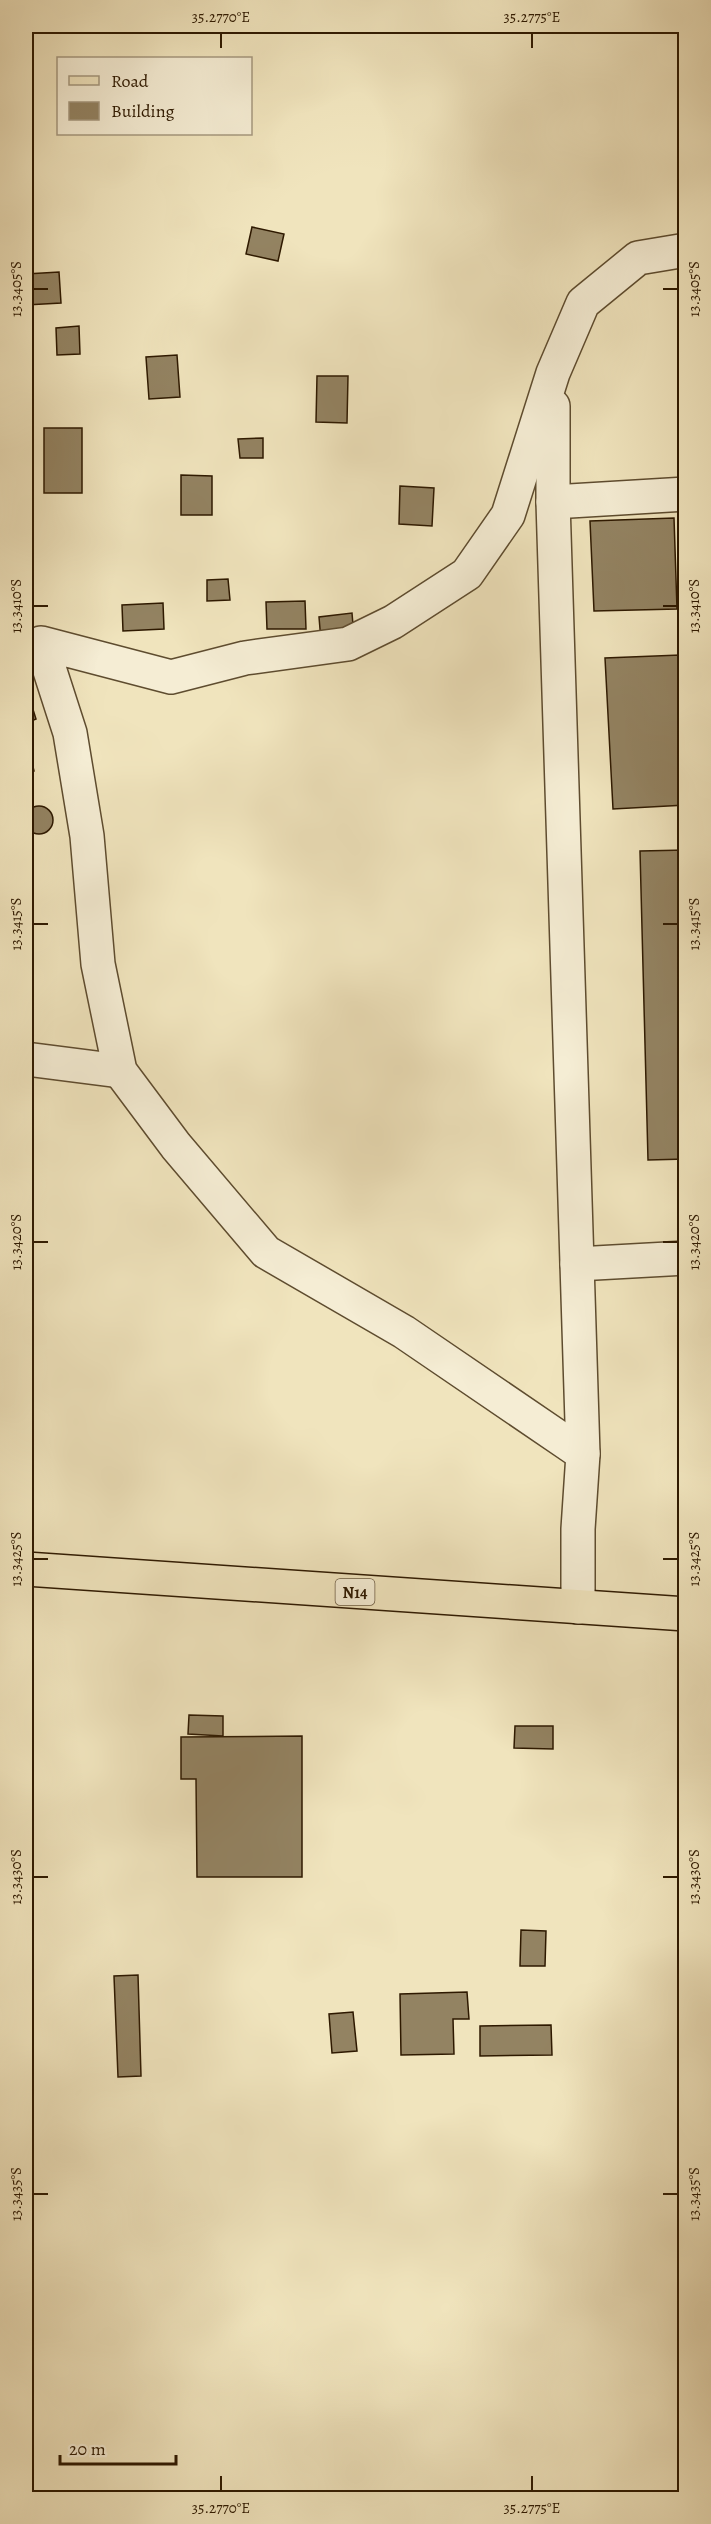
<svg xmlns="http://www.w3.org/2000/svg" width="711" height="2524" viewBox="0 0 711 2524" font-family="Alegreya,serif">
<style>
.building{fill:#938362;stroke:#2e1900;stroke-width:1.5}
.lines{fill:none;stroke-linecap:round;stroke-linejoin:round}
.minor-casing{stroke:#5e4c2f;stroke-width:36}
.major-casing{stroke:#2e1900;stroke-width:36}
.minor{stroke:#f5edd4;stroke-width:33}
.major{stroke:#f0e4bd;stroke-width:33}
.ticks{fill:none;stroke:#2e1900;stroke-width:2}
.labels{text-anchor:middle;stroke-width:5;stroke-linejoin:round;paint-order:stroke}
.shield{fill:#f5edd4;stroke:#6a5940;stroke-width:1.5}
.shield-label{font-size:16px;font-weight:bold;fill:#2e1900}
.neatline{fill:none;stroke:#2e1900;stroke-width:2}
.ticks-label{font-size:15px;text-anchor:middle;fill:#2e1900}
</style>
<rect width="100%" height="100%" fill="#f0e4bd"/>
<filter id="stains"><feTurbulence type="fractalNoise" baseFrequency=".00333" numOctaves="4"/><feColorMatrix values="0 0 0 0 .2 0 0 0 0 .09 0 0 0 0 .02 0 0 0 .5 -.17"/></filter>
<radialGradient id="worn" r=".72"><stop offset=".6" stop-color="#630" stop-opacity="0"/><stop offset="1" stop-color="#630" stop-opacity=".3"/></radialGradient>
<!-- building -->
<g class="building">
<polygon points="252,227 284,234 278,261 246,254"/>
<polygon points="59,272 61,303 26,305 26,274"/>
<polygon points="79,326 80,354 57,355 56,328"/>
<polygon points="177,355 180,397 149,399 146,357"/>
<polygon points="317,376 348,376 347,423 316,422"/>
<rect x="44" y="428" width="38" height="65"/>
<polygon points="263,438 263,458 240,458 238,439"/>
<polygon points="181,475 212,476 212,515 181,515"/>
<polygon points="400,486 434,488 432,526 399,524"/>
<polygon points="674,518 677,609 594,611 590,521"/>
<polygon points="228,579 230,600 207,601 207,580"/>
<polygon points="305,601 306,629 267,629 266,602"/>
<polygon points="163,603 164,629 123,631 122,605"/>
<polygon points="352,613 354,637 321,641 319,617"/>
<polygon points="680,655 686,805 613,809 605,658"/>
<polygon points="31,703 36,719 26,723 26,705"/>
<polygon points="26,738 34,771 26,774"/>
<circle cx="39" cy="820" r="14"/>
<polygon points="686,850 686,1159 648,1160 640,851"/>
<polygon points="189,1715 223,1716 223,1736 188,1734"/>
<polygon points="515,1726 553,1726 553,1749 514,1748"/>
<polygon points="302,1736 302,1877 197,1877 196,1779 181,1779 181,1737"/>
<polygon points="521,1930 546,1931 545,1966 520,1966"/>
<polygon points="138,1975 141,2076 118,2077 114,1976"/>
<polygon points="467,1992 469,2019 453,2019 454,2054 401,2055 400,1994"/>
<polygon points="353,2012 357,2051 332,2053 329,2014"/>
<polygon points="551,2025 552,2055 480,2056 480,2026"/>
</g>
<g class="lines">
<defs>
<g id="minor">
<polyline points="553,406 553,502 583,1454"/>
<polyline points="553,502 686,494"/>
<polyline points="26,1059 120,1071"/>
<polyline points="577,1264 686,1258"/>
<polyline points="578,1607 578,1529 583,1454 404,1332 266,1252 176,1146 120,1071 98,964 87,836 70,733 41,643 171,677 245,658 348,644 393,622 467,574 508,515 553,373 583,303 638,258 686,250"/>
</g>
<polyline id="major" points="26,1569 686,1614"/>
</defs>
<!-- minor casing -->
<use href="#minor" class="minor-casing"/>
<!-- major casing -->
<use href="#major" class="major-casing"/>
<!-- minor -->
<use href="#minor" class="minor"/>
<!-- major -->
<use href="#major" class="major"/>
</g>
<!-- ticks -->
<path class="ticks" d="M 221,33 L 221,48M 532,33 L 532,48M 33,289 L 48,289M 663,289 L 678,289M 33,606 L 48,606M 663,606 L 678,606M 33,924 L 48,924M 663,924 L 678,924M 33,1242 L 48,1242M 663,1242 L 678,1242M 33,1559 L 48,1559M 663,1559 L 678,1559M 33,1877 L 48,1877M 663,1877 L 678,1877M 33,2194 L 48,2194M 663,2194 L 678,2194M 221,2476 L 221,2491M 532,2476 L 532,2491"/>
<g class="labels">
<!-- shield labels -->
<rect class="shield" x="335.5" y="1579" width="39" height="26" rx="4.5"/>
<g class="shield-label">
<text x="355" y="1598">N14</text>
</g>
</g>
<!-- margin -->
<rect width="711" height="2524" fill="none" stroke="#f0e4bd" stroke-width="66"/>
<!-- legend -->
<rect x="57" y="57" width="195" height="78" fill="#f5edd4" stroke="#a5987f" stroke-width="1.5"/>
<rect x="69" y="76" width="30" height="9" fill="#f0e4bd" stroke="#a5987f" stroke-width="1.5"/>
<text x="111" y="87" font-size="18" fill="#2e1900">Road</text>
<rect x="69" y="102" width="30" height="18" fill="#938362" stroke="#a5987f" stroke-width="1.5"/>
<text x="111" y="117" font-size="18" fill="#2e1900">Building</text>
<!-- scale -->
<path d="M60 2455v9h116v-9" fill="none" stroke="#2e1900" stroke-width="3"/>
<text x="69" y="2455" font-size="18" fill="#2e1900" stroke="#f5edd4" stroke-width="4.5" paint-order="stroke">20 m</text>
<rect x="33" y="33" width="645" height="2458" class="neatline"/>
<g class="ticks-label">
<text x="221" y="22">35.2770°E</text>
<text x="532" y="22">35.2775°E</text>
<text transform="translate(16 289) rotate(-90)" y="5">13.3405°S</text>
<text transform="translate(694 289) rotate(-90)" y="5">13.3405°S</text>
<text transform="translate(16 606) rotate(-90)" y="5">13.3410°S</text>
<text transform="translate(694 606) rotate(-90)" y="5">13.3410°S</text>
<text transform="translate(16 924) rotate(-90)" y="5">13.3415°S</text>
<text transform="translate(694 924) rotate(-90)" y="5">13.3415°S</text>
<text transform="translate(16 1242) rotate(-90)" y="5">13.3420°S</text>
<text transform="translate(694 1242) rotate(-90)" y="5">13.3420°S</text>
<text transform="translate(16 1559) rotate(-90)" y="5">13.3425°S</text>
<text transform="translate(694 1559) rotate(-90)" y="5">13.3425°S</text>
<text transform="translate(16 1877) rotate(-90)" y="5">13.3430°S</text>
<text transform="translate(694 1877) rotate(-90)" y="5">13.3430°S</text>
<text transform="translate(16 2194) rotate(-90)" y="5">13.3435°S</text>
<text transform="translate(694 2194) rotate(-90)" y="5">13.3435°S</text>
<text x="221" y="2513">35.2770°E</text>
<text x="532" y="2513">35.2775°E</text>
</g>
<rect width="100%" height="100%" filter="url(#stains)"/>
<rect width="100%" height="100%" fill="url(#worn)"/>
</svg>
